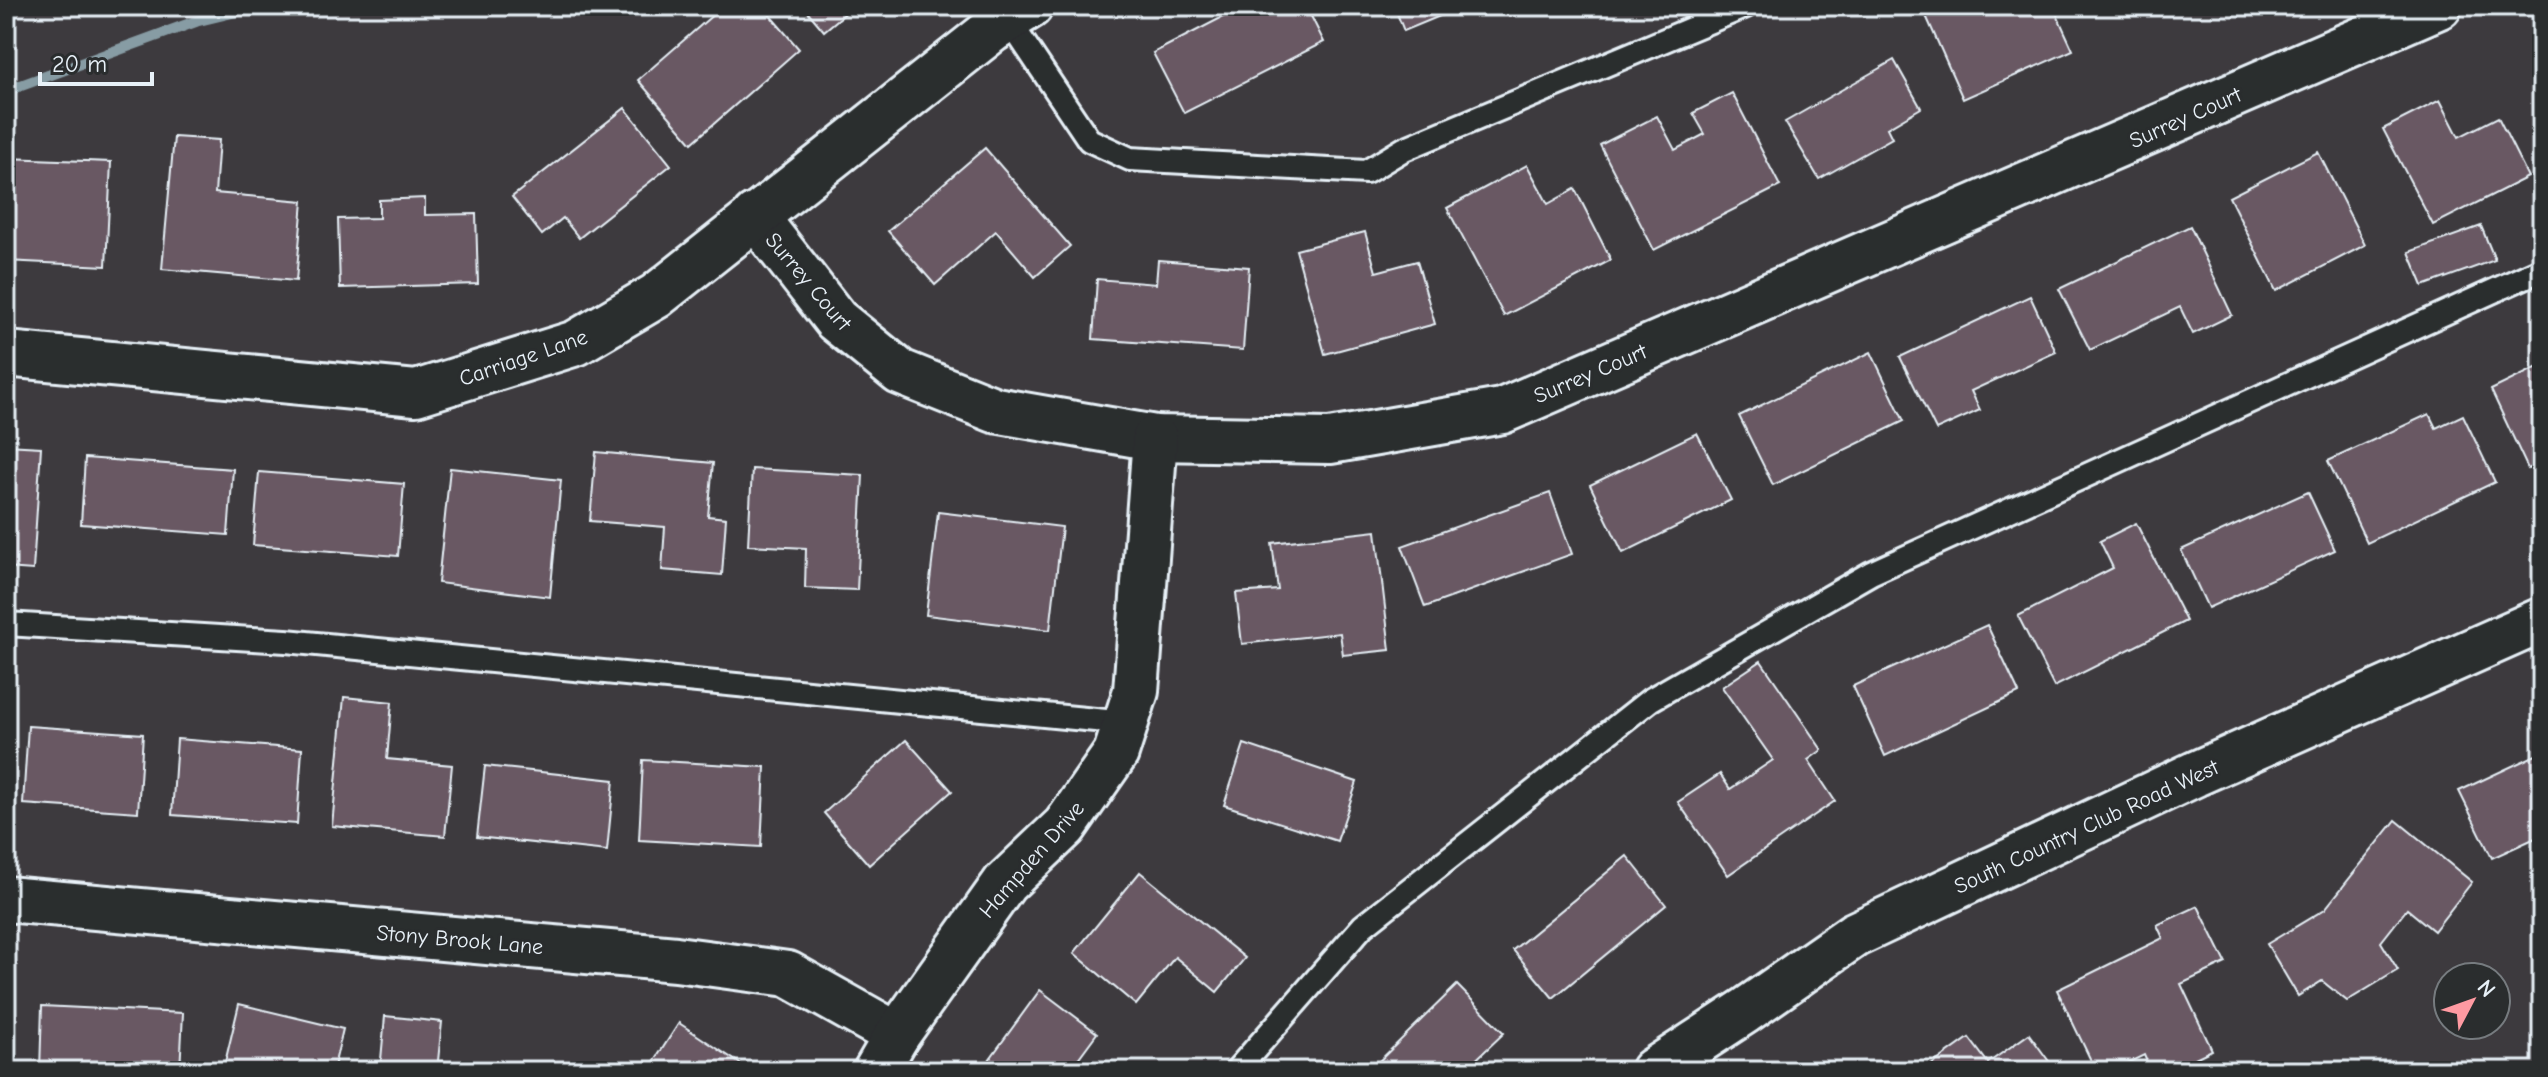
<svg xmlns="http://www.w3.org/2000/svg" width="2548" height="1077" viewBox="0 0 2548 1077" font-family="'Comic Neue',sans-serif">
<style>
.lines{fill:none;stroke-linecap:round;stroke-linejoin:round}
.stream{stroke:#879ca4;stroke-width:11}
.building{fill:#695963;stroke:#e8f1f8;stroke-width:2}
.lane-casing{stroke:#e8f1f8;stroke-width:28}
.street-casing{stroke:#e8f1f8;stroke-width:50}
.secondary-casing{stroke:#e8f1f8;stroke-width:50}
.lane{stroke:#2a2d2e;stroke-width:22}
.street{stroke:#2a2d2e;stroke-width:44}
.secondary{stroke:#2a2d2e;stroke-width:44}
.labels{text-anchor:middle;stroke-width:6;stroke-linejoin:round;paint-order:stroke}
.street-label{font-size:22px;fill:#e8f1f8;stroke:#2a2d2e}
</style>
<rect width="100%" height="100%" fill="#3d3a3e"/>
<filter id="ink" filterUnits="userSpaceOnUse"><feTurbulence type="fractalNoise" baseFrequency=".0125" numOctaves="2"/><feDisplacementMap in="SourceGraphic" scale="16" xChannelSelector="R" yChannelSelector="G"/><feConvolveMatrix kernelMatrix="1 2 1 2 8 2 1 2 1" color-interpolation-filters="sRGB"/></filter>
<g filter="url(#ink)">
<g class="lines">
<!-- stream -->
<polyline class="stream" points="6,91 197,21 259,6"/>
</g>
<!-- building -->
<g class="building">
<polygon points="723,6 762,6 799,49 692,143 638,80"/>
<polygon points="803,6 854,6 824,31"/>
<polygon points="1244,6 1306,6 1324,42 1184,113 1153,53"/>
<polygon points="1394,6 1464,6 1404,31"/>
<polygon points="1930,6 2053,6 2073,50 1963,99 1923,9"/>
<polygon points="1894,60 1921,108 1887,128 1892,138 1819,179 1785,122"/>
<polygon points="1732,93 1780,186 1654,250 1600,145 1657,116 1675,150 1705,134 1693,113"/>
<polygon points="2440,100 2459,137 2498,117 2528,177 2433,225 2383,129"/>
<polygon points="625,108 671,165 579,238 563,218 542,235 512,197"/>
<polygon points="174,137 219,140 215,193 303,201 296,281 162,269"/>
<polygon points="985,148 1070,246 1035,277 996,231 935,285 888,231"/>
<polygon points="2318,152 2365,245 2276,291 2229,197"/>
<polygon points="6,158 111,162 106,266 6,261"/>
<polygon points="1527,165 1548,204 1575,189 1611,260 1504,316 1447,208"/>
<polygon points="425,198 425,215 476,214 478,284 340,288 338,219 379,218 379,200"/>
<polygon points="2190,226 2232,315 2193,334 2180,307 2090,350 2059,289"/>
<polygon points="2481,226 2495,260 2423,286 2409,252"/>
<polygon points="1365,232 1376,272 1417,261 1435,324 1325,354 1296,250"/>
<polygon points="1158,260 1249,267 1243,350 1093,339 1097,279 1156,284"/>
<polygon points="2030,296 2056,352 1971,391 1980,410 1936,430 1900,357"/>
<polygon points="1871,352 1904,421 1773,485 1739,416"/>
<polygon points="2542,365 2542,463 2528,469 2491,390"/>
<polygon points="2429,414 2436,428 2463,415 2495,482 2367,543 2328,461"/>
<polygon points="1697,433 1731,500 1623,553 1590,485"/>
<polygon points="6,445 41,447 33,570 6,568"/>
<polygon points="596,452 713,463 708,516 726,518 722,575 662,570 665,527 590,521"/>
<polygon points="85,458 233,469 228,535 81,524"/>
<polygon points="450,468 561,480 550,597 438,583"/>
<polygon points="752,469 863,475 857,590 805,588 806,548 748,545"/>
<polygon points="259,472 404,484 398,556 253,545"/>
<polygon points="2308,492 2335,550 2208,608 2181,550"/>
<polygon points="1550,493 1572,554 1425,607 1402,546"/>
<polygon points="938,512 1062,527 1050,630 926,615"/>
<polygon points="2136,523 2186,621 2054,687 2018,616 2113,568 2100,541"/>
<polygon points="1376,531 1390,650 1343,655 1340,633 1242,644 1236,593 1278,590 1272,543"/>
<polygon points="1987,625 2019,693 1885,756 1853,686"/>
<polygon points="1761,661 1822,750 1808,760 1835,801 1728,875 1678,802 1720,774 1730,789 1773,760 1722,687"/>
<polygon points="344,697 392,702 387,759 452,765 445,836 332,826"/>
<polygon points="28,726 143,734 138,812 23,804"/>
<polygon points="177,739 302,749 297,824 172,815"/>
<polygon points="906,740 952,791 869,865 824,813"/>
<polygon points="1244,744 1357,782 1337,841 1224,805"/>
<polygon points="2540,753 2542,758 2542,835 2492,858 2459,791"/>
<polygon points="643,760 765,767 761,847 639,840"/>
<polygon points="485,766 614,780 607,851 477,837"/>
<polygon points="2396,820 2472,882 2434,931 2407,909 2381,942 2398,970 2347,1001 2322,981 2298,996 2267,944 2325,909"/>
<polygon points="1627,856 1666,905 1553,998 1513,950"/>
<polygon points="1140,872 1245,958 1217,992 1175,957 1136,1005 1074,953"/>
<polygon points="2198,906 2226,963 2181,984 2212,1050 2168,1071 2151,1071 2144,1055 2111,1071 2096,1071 2057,990 2163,938 2157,925"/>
<polygon points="1457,985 1504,1033 1464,1071 1369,1071"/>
<polygon points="6,988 14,989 7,1061 6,1061"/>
<polygon points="1040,990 1097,1033 1069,1071 981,1071"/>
<polygon points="239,1004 343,1029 333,1071 223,1071"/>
<polygon points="42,1006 183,1013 180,1071 40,1071"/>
<polygon points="385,1016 442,1022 438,1061 485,1066 484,1071 380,1071"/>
<polygon points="679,1023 751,1071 648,1071"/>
<polygon points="2029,1034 2056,1071 1923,1071 1969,1038 1988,1063"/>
</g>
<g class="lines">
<defs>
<g id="lane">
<polyline points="1008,19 1089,140 1130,159 1366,172 1404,149 1746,6"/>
<polyline points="6,624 286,641 1126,723"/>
<polyline points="1236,1071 1363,926 1650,700 1871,573 2542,269"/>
</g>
<g id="street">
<polyline points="755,216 836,320 900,372 995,410 1155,438 1330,441 1502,411 2439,6"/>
<polyline points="6,354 416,393 576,343 656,296 992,30 1030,6"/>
<polyline points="6,899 676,959 788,974 897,1035"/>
<polyline points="876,1071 897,1035 1005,883 1065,826 1116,753 1136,691 1155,438"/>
</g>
<polyline id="secondary" points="1653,1071 1745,1011 1854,935 2195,774 2542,620"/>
</defs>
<!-- lane casing -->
<use href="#lane" class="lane-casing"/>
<!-- street casing -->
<use href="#street" class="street-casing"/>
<!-- secondary casing -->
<use href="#secondary" class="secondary-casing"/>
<!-- lane -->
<use href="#lane" class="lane"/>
<!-- street -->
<use href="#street" class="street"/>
<!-- secondary -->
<use href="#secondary" class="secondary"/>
</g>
</g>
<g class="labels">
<!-- street labels -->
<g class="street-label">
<text transform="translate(2185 117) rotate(-24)" y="8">Surrey Court</text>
<text transform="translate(809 281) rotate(50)" y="8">Surrey Court</text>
<text transform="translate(523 357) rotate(-19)" y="8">Carriage Lane</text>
<text transform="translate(1590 373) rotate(-23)" y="8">Surrey Court</text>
<text transform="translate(2086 826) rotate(-25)" y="8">South Country Club Road West</text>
<text transform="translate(1031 859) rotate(-49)" y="8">Hampden Drive</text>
<text transform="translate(460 939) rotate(5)" y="8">Stony Brook Lane</text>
</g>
</g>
<!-- margin -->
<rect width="2548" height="1077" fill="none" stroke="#2a2d2e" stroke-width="32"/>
<rect x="16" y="16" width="2516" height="1045" fill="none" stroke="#e8f1f8" stroke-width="3" filter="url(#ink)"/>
<!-- north arrow -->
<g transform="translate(2472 1001) rotate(49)"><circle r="38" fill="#2a2d2e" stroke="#767b7f" stroke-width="2"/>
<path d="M0-6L14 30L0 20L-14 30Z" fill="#ff9aa2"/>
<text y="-12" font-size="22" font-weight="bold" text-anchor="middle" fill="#e8f1f8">N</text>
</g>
<!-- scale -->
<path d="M40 72v12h112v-12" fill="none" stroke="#e8f1f8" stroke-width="4"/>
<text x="52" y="72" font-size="24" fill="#e8f1f8" stroke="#2a2d2e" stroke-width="6" paint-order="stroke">20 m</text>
</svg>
